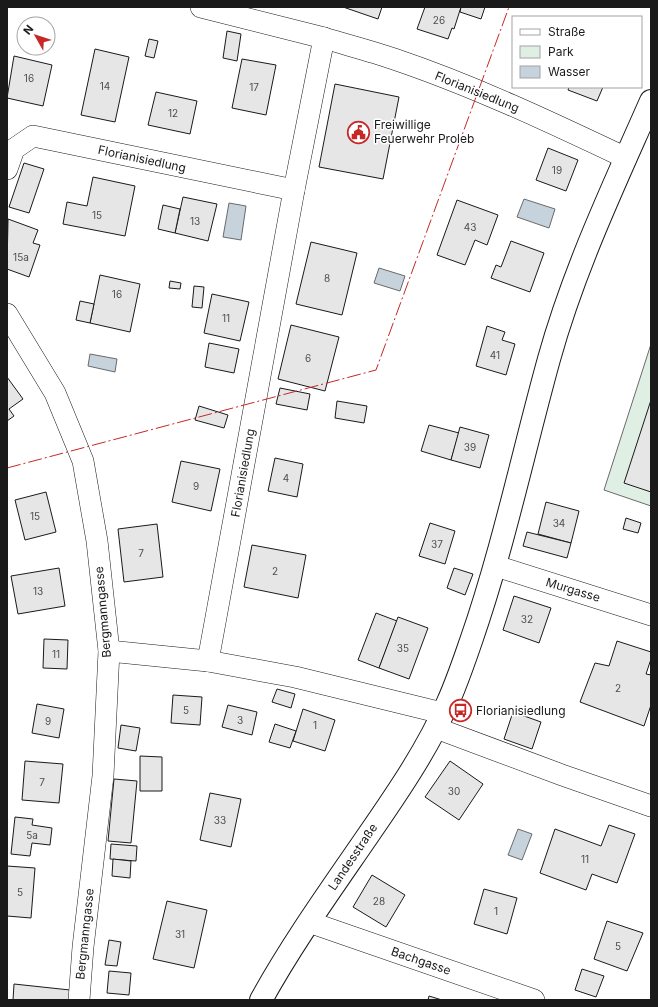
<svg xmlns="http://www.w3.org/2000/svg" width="658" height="1007" viewBox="0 0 658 1007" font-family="Inter,sans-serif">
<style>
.green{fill:#e0efe3;stroke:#6a6a6a}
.water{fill:#c6d2dc;stroke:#6a6a6a}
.building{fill:#e6e6e6;stroke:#1a1a1a}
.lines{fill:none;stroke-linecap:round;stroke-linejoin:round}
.minor-casing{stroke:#1a1a1a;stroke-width:22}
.secondary-casing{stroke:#1a1a1a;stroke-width:24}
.minor{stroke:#fff;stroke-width:21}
.secondary{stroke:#fff;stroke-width:22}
.power{stroke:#c62828;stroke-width:1;stroke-dasharray:14 3 2 3;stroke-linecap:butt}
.labels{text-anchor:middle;stroke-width:3;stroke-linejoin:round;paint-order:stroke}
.number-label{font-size:10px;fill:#4d4d4d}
.street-label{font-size:12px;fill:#1a1a1a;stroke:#fff}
.poi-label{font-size:12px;fill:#1a1a1a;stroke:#fff;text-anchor:start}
</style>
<rect width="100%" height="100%" fill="#fff"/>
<!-- green -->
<polygon class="green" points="651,344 651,506 604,490"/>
<!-- water -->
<g class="water">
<polygon points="524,199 555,209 549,228 517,217"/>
<polygon points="229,203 246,206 241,240 223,237"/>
<polygon points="379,268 405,276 400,291 374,283"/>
<polygon points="90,354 117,359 115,372 88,366"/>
<polygon points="518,829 532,834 522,860 508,855"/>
</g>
<!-- building -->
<g class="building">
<polygon points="343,7 382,7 378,19"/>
<polygon points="425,7 461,7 454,29 452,28 448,39 417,29"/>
<polygon points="461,7 485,7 481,19 460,12"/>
<polygon points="227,31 241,34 237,61 223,58"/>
<polygon points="149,39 158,41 154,58 145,56"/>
<polygon points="95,49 129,57 115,122 81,115"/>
<polygon points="14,56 52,65 43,106 7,98"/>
<polygon points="242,59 276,65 266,115 232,108"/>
<polygon points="335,84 399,97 383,179 319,167"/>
<polygon points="569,87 603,87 597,101 568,90"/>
<polygon points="156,92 197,101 190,134 148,125"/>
<polygon points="548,148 578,160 566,191 536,180"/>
<polygon points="24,163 44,169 29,213 9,207"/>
<polygon points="93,177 135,186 125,236 63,224 67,202 87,206"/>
<polygon points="183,197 217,204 208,241 175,233"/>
<polygon points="457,200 498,215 487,245 475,240 465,265 437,255"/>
<polygon points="163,205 180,209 175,233 158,229"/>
<polygon points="8,219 38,230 33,243 40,245 29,277 7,269"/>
<polygon points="511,241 544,253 530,292 491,278 496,265 501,267"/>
<polygon points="311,242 357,253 342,315 296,304"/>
<polygon points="100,275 140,284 130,332 90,323"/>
<polygon points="170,281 181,283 180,289 169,288"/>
<polygon points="194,286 204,287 202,308 192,307"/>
<polygon points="212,294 249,302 240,341 204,333"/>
<polygon points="80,301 94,304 90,323 76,320"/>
<polygon points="291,325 339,337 325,391 278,379"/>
<polygon points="487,326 505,332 502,340 515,344 506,375 476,366"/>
<polygon points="209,343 239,349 234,373 205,367"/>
<polygon points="7,377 23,399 9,409 14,416 7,421"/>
<polygon points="280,388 310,394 307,410 276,404"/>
<polygon points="651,400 651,492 624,483"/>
<polygon points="337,401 367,406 364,423 335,418"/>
<polygon points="199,406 228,415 224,428 195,420"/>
<polygon points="429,425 459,433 451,460 421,451"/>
<polygon points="460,427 489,435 480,468 451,460"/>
<polygon points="275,458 303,464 297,497 268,491"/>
<polygon points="181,461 220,469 211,511 172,502"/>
<polygon points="46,492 56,532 25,540 15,500"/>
<polygon points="546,502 579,511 571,543 538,534"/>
<polygon points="626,518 641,523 638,533 623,529"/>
<polygon points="430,523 455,531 445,564 419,556"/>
<polygon points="157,524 163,577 124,582 118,529"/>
<polygon points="527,532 571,543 567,558 523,546"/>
<polygon points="252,545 306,555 298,598 244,587"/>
<polygon points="59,568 65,606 18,614 11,576"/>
<polygon points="454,568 473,574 465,595 447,588"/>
<polygon points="514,596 551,608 539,643 503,630"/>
<polygon points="376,613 397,621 379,668 358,660"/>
<polygon points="398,617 428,628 409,679 379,668"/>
<polygon points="44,639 68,640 67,669 43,668"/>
<polygon points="617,641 651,652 651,659 646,674 651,675 651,705 644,726 580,702 595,663 609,666"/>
<polygon points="277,689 295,694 291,708 272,702"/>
<polygon points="173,695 202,697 200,725 171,723"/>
<polygon points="37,704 64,709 59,738 32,733"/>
<polygon points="228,705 257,712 252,735 222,727"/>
<polygon points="303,709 335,720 325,751 293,741"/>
<polygon points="513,712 541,722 532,749 504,739"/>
<polygon points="275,724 296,731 290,748 269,742"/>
<polygon points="121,725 140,728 136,751 118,748"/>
<polygon points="140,756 162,757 162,791 140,791"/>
<polygon points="25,761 63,764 59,803 22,800"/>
<polygon points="450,761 483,784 459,820 425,797"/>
<polygon points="114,779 137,781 131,843 108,841"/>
<polygon points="210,793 241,799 231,847 200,840"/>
<polygon points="15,817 33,819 32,825 52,828 50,845 32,843 30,856 11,854"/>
<polygon points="609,825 635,834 617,883 592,874 586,890 540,873 555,829 601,846"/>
<polygon points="111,844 137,846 136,861 110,859"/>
<polygon points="113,859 131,861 130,878 112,876"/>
<polygon points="7,866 35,868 31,918 7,916"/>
<polygon points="372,875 405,895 386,927 353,907"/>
<polygon points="484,889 517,898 507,934 474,924"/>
<polygon points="167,901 207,910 194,968 153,959"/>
<polygon points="607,921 643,933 627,971 594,959"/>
<polygon points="109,940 121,942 117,966 105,965"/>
<polygon points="582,969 604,976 596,997 575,990"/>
<polygon points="109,971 131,973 129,995 107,993"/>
<polygon points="14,984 70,990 69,1000 13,1000"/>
<polygon points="429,996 442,1000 428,1000"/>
</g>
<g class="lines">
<defs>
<g id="minor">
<polyline points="201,7 324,38"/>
<polyline points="7,169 14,149 33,136 294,190"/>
<polyline points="7,314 55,393 83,461 97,541 109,651 103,776 83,947 79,1000"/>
<polyline points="496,566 651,615"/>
<polyline points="109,651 208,661"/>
<path d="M 442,713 L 295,677 L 208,661 L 294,190 L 324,38 C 347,45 371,51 394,59 C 474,86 550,122 626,158"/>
<polyline points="436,728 562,775 651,806"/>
<polyline points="309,922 534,1000"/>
</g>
<path id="secondary" d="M 261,1000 C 293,942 332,888 369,834 C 398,792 428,748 448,702 C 457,682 464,661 471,641 C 503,549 523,453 549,359 C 574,269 614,185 651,101"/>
</defs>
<!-- minor casing -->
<use href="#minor" class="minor-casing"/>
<!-- secondary casing -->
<use href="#secondary" class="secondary-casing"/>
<!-- minor -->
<use href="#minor" class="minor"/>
<!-- secondary -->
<use href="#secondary" class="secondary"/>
<!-- power -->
<polyline class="power" points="7,468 376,370 509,7"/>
</g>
<!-- icons -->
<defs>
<symbol id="civic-ring" viewBox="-11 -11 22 22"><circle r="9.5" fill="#fff" stroke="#c62828" stroke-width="1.5"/><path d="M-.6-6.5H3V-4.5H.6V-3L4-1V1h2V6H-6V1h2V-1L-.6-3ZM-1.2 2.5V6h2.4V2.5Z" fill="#c62828"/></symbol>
<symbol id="bus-ring" viewBox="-11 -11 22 22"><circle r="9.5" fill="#fff" stroke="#c62828" stroke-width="1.5"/><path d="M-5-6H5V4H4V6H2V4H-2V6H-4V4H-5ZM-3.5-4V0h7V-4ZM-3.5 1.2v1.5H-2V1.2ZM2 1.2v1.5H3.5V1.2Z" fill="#c62828"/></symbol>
</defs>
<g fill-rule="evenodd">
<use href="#civic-ring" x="346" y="120" width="25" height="25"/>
<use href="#bus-ring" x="448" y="698" width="25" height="25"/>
</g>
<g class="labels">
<!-- number labels -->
<g class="number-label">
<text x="439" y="24">26</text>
<text x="29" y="82">16</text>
<text x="105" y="90">14</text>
<text x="254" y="91">17</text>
<text x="173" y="117">12</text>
<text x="557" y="174">19</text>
<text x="97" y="219">15</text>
<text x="195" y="225">13</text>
<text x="470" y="231">43</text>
<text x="21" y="261">15a</text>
<text x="327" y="282">8</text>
<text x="117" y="298">16</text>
<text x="226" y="322">11</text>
<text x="495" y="359">41</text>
<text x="308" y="362">6</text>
<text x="470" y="451">39</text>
<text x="286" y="482">4</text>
<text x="196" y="490">9</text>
<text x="35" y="520">15</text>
<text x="559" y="527">34</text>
<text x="437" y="548">37</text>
<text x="141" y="557">7</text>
<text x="275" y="575">2</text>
<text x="38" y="595">13</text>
<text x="527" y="623">32</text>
<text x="403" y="652">35</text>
<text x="56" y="658">11</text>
<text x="618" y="692">2</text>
<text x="186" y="714">5</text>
<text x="240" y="724">3</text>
<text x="48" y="725">9</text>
<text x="315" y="729">1</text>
<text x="42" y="786">7</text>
<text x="454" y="795">30</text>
<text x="220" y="824">33</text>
<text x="32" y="839">5a</text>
<text x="585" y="863">11</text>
<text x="20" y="896">5</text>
<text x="379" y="905">28</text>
<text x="496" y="915">1</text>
<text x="180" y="938">31</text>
<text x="618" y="950">5</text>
</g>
<!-- street labels -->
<g class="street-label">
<text transform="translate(477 92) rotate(22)" y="4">Florianisiedlung</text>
<text transform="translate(142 159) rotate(12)" y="4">Florianisiedlung</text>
<text transform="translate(243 473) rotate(-80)" y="4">Florianisiedlung</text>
<text transform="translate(573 590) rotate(17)" y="4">Murgasse</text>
<text transform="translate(103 612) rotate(-95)" y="4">Bergmanngasse</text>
<text transform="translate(353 857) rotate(-56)" y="4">Landesstraße</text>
<text transform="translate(85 934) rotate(-84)" y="4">Bergmanngasse</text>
<text transform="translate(421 961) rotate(19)" y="4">Bachgasse</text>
</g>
<!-- poi labels -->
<g class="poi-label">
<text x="374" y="129">Freiwillige<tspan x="374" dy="14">Feuerwehr Proleb</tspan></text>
<text x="476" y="715">Florianisiedlung</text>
</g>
</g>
<!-- border -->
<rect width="658" height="1007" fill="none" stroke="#1a1a1a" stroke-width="16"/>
<!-- legend -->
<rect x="512" y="16" width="130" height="72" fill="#ffffff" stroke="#a3a3a3"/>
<rect x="520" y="29" width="20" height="6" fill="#ffffff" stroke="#a3a3a3"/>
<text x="548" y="36" font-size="12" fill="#1a1a1a">Straße</text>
<rect x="520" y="46" width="20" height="12" fill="#e0efe3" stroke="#a3a3a3"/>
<text x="548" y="56" font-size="12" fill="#1a1a1a">Park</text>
<rect x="520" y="66" width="20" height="12" fill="#c6d2dc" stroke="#a3a3a3"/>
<text x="548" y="76" font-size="12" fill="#1a1a1a">Wasser</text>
<!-- north arrow -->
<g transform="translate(36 36) rotate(309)"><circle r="19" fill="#ffffff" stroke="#a3a3a3"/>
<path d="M0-3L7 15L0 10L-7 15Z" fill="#c62828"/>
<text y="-6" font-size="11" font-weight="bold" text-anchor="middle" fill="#1a1a1a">N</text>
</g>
</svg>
